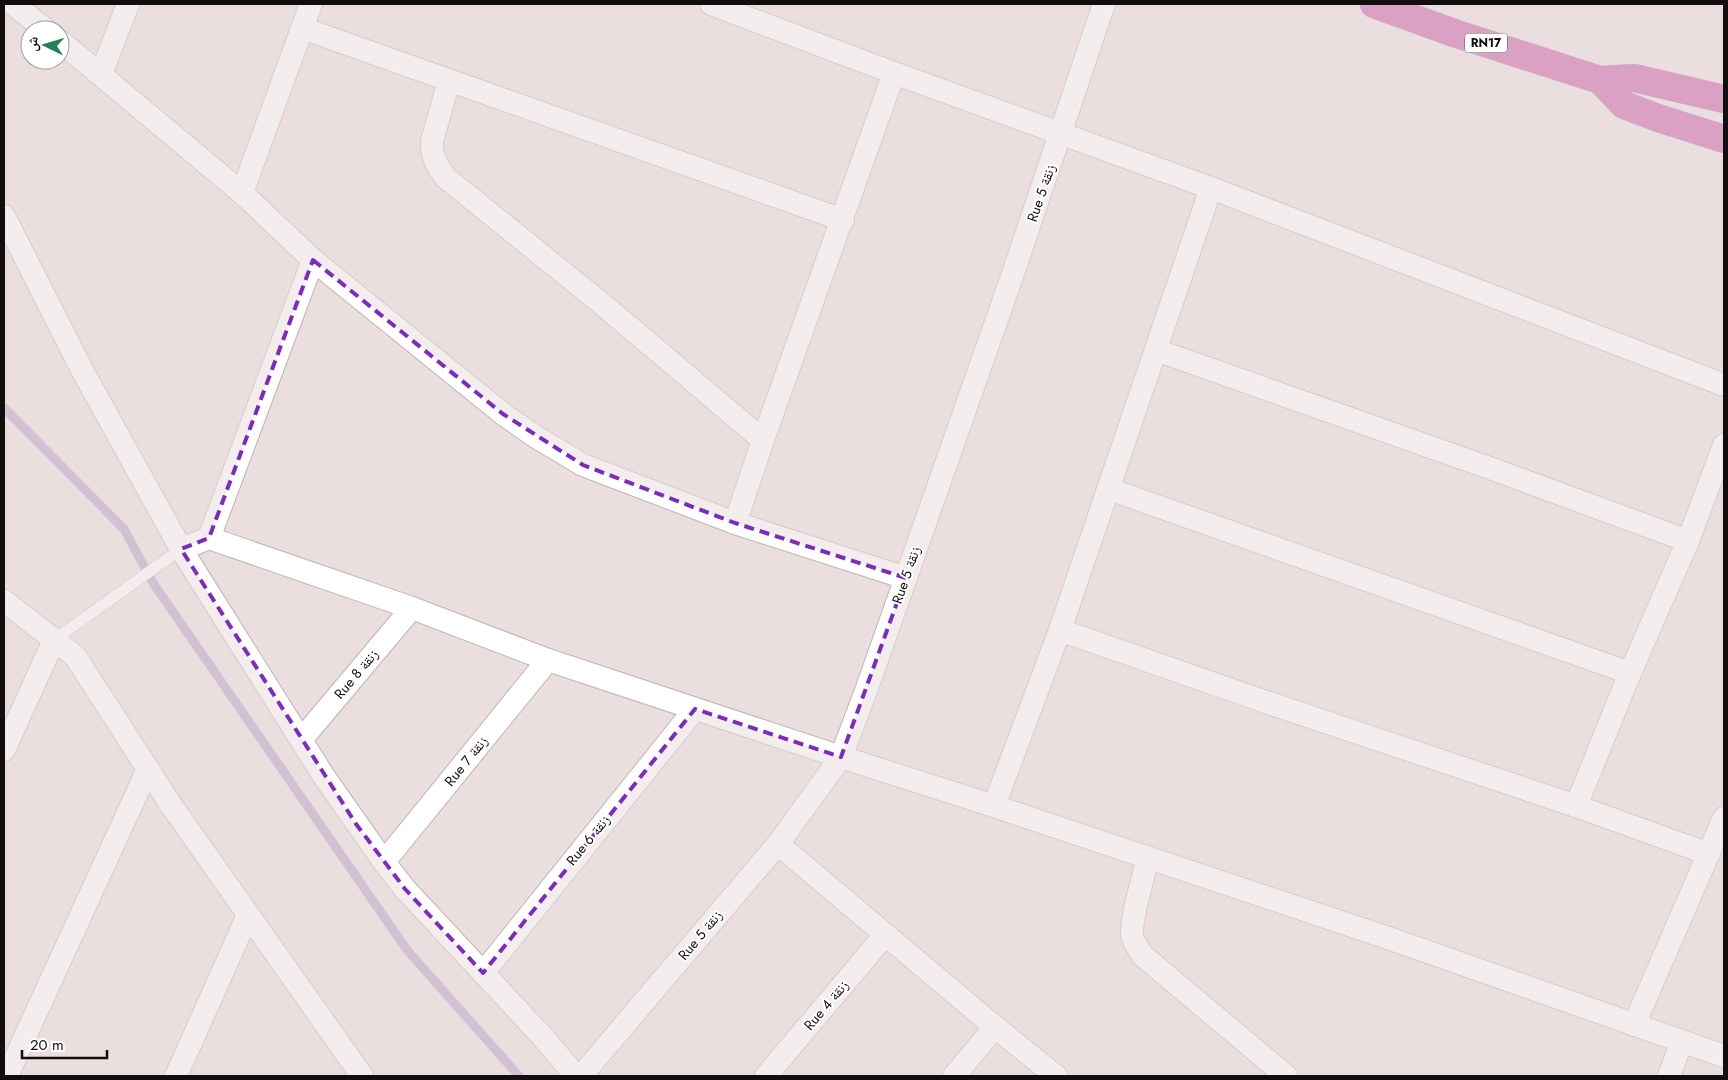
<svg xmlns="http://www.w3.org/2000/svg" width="1728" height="1080" viewBox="0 0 1728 1080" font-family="Jost,'Noto Naskh Arabic',sans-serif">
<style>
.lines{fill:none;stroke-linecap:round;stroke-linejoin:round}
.stream{stroke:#b49ec5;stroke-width:9}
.lane-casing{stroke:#bfb3b4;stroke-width:12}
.street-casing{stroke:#bfb3b4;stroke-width:24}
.highway-casing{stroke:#c1c0c0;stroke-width:29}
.lane{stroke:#fff;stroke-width:11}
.street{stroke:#fff;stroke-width:22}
.highway{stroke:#c657a6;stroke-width:28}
.marked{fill:none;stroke:#7b2cbf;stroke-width:4;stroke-dasharray:10 6;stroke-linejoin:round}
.labels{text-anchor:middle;stroke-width:4;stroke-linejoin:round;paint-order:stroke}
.shield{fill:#fff;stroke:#595656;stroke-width:1}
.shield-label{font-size:12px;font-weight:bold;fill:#120e0e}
.street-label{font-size:14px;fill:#120e0e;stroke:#fff}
</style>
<rect width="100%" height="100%" fill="#ebdedf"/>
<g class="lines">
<!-- stream -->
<polyline class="stream" points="4,408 124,529 153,583 407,950 519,1076"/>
<defs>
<polyline id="lane" points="54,640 181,549"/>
<g id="street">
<polyline points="13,4 46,30"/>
<polyline points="711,4 894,73 1211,188 1724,385"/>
<polyline points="302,28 843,220"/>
<polyline points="60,41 242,193 313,260 503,414 536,437 583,465 735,523 906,578"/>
<polyline points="101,74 128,4"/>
<path d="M 449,81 L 432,141 C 431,156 437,166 446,178 L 601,303 L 763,440"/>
<polyline points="242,193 311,4"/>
<polyline points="4,216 82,370 181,549 323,775 384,862 405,889 541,1035 576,1076"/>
<polyline points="1156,350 1487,467 1688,541"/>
<polyline points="1109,489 1630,673"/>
<polyline points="735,523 763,440 894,73"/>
<polyline points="209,538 313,260"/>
<polyline points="181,549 209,538 412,608 548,660 841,757 994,806 1391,939 1724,1056"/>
<polyline points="4,601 75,656 171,805 362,1076"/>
<polyline points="1060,630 1269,703 1576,806 1709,854"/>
<polyline points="301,740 412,608"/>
<polyline points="4,750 54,640"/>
<polyline points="994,806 1060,630 1211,188"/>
<polyline points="1576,806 1630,673 1688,541 1724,445"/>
<polyline points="778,844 995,1027 1056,1076"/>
<path d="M 1148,857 C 1144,876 1131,916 1132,934 C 1133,942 1138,948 1142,955 L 1286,1076"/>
<polyline points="384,862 548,660"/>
<polyline points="483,973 695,709"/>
<polyline points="1634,1025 1724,818"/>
<polyline points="7,1076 148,769"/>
<polyline points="176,1076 248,915"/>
<polyline points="581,1076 778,844 841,757 867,688 1008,288 1104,4"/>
<polyline points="766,1076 885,935"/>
<polyline points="954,1076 995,1027"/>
<polyline points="1669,1076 1682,1041"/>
</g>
<g id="highway">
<polyline points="1374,4 1454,33 1600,80 1634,78 1724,99"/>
<polyline points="1600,80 1624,105 1658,118 1724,139"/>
</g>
</defs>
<!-- lane casing -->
<use href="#lane" class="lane-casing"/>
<!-- street casing -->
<use href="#street" class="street-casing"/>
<!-- highway casing -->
<use href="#highway" class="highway-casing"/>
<!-- lane -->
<use href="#lane" class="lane"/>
<!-- street -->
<use href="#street" class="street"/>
<!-- highway -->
<use href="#highway" class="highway"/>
</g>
<!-- marked area -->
<path d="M0 0H1728V1080H0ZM 313,260 L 503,414 L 583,465 L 735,523 L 906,578 L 841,757 L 695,709 L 483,973 L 405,889 L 356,824 L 181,549 L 209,538 Z" fill="#ebdedf" fill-opacity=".55" fill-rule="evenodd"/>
<path class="marked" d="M 313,260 L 503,414 L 583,465 L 735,523 L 906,578 L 841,757 L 695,709 L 483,973 L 405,889 L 356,824 L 181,549 L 209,538 Z"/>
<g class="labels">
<!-- shield labels -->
<rect class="shield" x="1465" y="33.5" width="42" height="19" rx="4"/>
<g class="shield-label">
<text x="1486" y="47">RN17</text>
</g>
<!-- street labels -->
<g class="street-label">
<text transform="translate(1041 193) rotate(-71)" y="5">Rue 5 زنقة</text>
<text transform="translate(906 575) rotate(-71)" y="5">Rue 5 زنقة</text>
<text transform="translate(356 674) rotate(-50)" y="5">Rue 8 زنقة</text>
<text transform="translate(466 761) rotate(-51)" y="5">Rue 7 زنقة</text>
<text transform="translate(588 840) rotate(-51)" y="5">Rue 6 زنقة</text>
<text transform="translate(700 935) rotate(-50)" y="5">Rue 5 زنقة</text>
<text transform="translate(826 1005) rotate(-50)" y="5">Rue 4 زنقة</text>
</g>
</g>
<!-- border -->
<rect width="1728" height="1080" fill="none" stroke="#120e0e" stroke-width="10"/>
<!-- north arrow -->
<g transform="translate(45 45) rotate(275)"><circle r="24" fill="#ffffff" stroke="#a09f9f"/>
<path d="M0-4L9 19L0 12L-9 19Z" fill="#268156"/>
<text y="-8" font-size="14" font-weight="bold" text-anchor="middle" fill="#120e0e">ش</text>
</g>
<!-- scale -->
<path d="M22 1050v8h85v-8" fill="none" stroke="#120e0e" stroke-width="2.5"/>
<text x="30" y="1050" font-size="15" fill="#120e0e" stroke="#ffffff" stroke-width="4" paint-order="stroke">20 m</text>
</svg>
